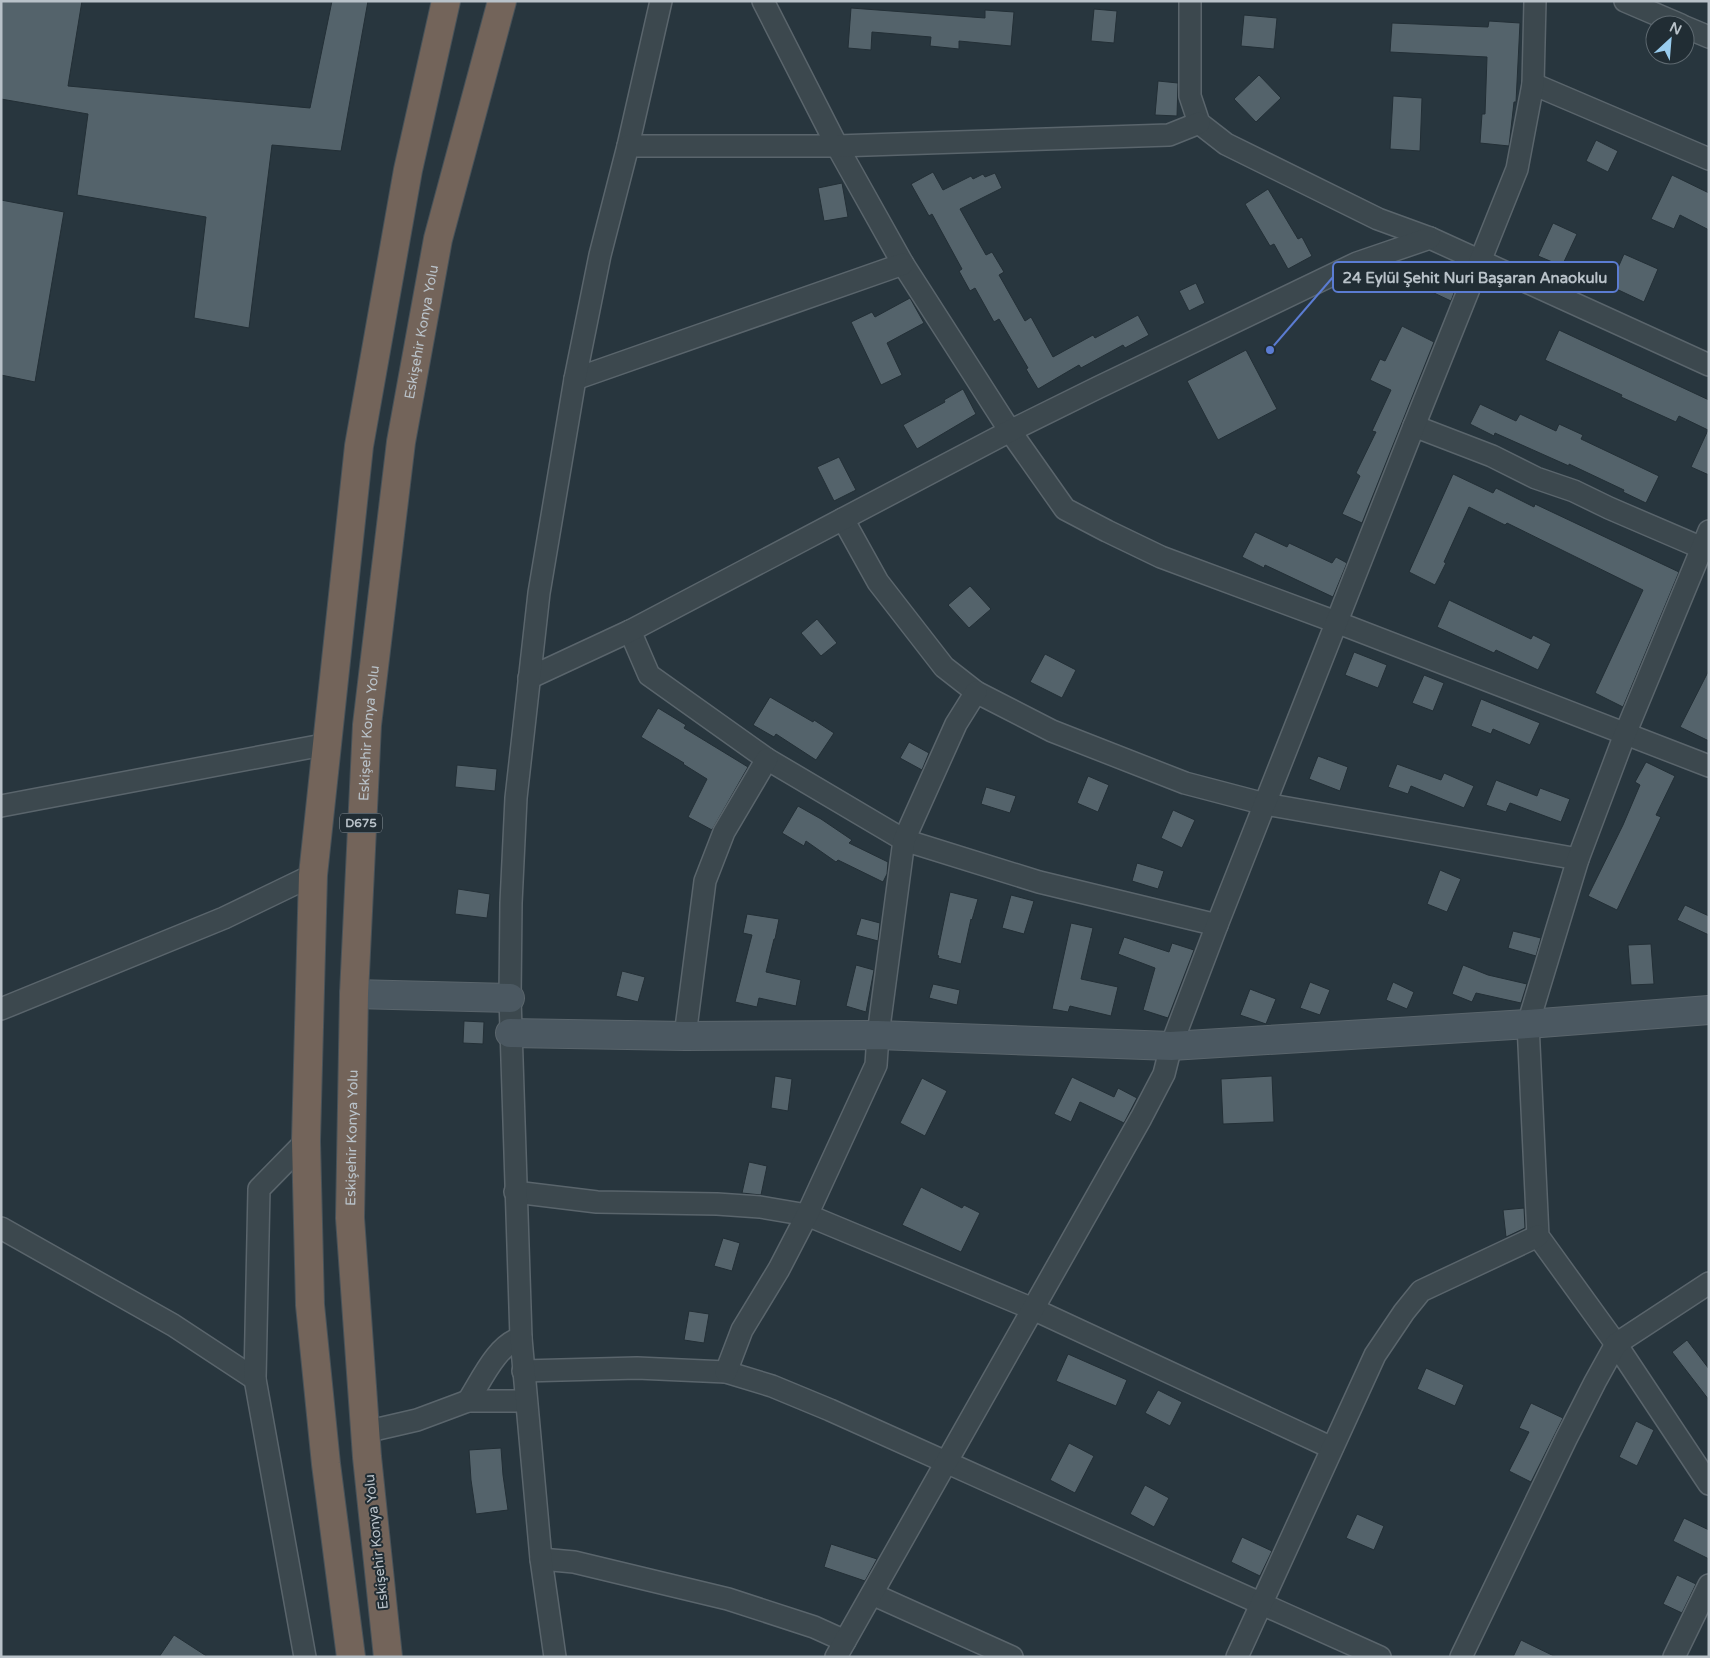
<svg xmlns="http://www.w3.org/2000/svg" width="1710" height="1658" viewBox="0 0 1710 1658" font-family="'Varela Round',sans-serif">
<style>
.building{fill:#54636b;stroke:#232f36}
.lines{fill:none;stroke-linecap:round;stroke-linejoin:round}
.street-casing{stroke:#5a656c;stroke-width:24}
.secondary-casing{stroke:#5a656c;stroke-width:30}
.highway-casing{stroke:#475259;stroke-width:30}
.street{stroke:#3c484e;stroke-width:21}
.secondary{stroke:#4b5861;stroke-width:28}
.highway{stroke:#73645a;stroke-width:28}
.labels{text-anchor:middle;stroke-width:4;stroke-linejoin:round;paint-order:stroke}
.shield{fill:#212d34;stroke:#8b959c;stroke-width:1}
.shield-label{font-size:12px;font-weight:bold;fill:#b9c2c9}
.street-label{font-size:14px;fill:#b9c2c9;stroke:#212d34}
.leader{fill:none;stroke:#5b7cd2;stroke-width:2}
.callout-dot{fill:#5b7cd2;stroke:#212d34;stroke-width:2}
.callout{fill:#212d34;stroke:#5b7cd2;stroke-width:2}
.callout-label{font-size:15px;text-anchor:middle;font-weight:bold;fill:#b9c2c9}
</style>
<rect width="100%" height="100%" fill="#28363e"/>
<!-- building -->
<g class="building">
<polygon points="1,1 82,1 68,86 310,108 332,1 368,1 341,151 272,145 249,328 194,318 206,217 77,195 88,114 1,99"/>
<polygon points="851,8 985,18 985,10 1014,12 1011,46 959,41 959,49 930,46 931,37 872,32 871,50 848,48"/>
<polygon points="1094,9 1117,11 1114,43 1091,41"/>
<polygon points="1244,15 1277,18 1274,49 1241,46"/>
<polygon points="1489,21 1520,23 1516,102 1514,102 1509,146 1480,143 1482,114 1485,114 1487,57 1390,52 1392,23 1488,27"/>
<polygon points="1259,75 1281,98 1256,122 1234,99"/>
<polygon points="1158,81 1178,83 1177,116 1155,115"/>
<polygon points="1393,96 1422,98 1420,151 1390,149"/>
<polygon points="1596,140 1618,151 1608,172 1586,161"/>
<polygon points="933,172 943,190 971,176 973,179 983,174 985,177 995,173 1002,188 960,209 986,255 992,252 1004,272 999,275 1025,321 1031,317 1053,357 1093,335 1095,338 1138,315 1149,335 1125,348 1123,345 1081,368 1079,365 1038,389 1026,369 1028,368 999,319 994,322 975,288 970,291 959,271 962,269 932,214 929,216 911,184"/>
<polygon points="1672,175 1709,193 1709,230 1680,215 1674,229 1651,219"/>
<polygon points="842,183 848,217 824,221 818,188"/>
<polygon points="1268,189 1298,239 1302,237 1312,256 1288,269 1274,244 1270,246 1245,204"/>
<polygon points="1,200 64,212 35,382 1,375"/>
<polygon points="1553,223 1577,234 1562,266 1538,256"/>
<polygon points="1624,254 1658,269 1644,302 1610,286"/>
<polygon points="1441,278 1457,285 1451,301 1434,293"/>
<polygon points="1196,283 1205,303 1189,311 1179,291"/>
<polygon points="910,298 924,323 887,343 902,375 881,385 851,322 872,312 875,317"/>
<polygon points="1402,326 1434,342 1362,523 1342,514 1360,476 1356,473 1376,432 1372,431 1391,390 1370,380 1380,359 1385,361"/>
<polygon points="1559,330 1709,400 1709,475 1691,467 1708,430 1679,416 1676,422 1621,397 1622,395 1545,360"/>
<polygon points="1246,350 1277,409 1218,440 1187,381"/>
<polygon points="963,389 976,414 917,449 903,425 945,402 944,400"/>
<polygon points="1480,404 1516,421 1520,414 1556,431 1559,424 1583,435 1581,439 1659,476 1646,503 1623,492 1624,490 1569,464 1569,466 1495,433 1494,436 1470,424"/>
<polygon points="839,457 856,490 834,501 817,467"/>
<polygon points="1453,474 1493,493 1496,488 1534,507 1535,504 1679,572 1623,707 1595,693 1643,590 1507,523 1505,525 1469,507 1444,562 1446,563 1435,585 1409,572"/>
<polygon points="1255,532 1287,547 1289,543 1332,563 1336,557 1347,563 1333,597 1265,565 1264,568 1242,557"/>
<polygon points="970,586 991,609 969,628 948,605"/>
<polygon points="1449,600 1531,639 1533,635 1551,644 1538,670 1496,650 1494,653 1437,627"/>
<polygon points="817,619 837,643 821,656 801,633"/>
<polygon points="1354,652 1387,665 1378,688 1345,675"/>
<polygon points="1045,654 1076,670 1062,698 1030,682"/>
<polygon points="1709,670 1709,741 1680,727"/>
<polygon points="1424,675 1444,683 1433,711 1412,703"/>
<polygon points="770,697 813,722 814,720 834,733 816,760 776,734 774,737 753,725"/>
<polygon points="1481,699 1540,723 1530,745 1493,729 1491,734 1471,726"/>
<polygon points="658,708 686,725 684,728 748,767 712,830 688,817 707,779 683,764 684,763 641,737"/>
<polygon points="909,742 929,753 922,770 900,758"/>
<polygon points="1318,756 1348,767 1340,791 1309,779"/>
<polygon points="1646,762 1675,776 1656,815 1661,817 1617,910 1588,896 1623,825 1640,785 1635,782"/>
<polygon points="1397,764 1441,780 1444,773 1474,786 1464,808 1411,786 1408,794 1388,787"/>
<polygon points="457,765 497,769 495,791 455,787"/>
<polygon points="1088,776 1109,785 1098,812 1077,803"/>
<polygon points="1496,780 1537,796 1540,788 1570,799 1561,822 1510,803 1506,812 1486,805"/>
<polygon points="986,787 1016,796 1010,813 981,804"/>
<polygon points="798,806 821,819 852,840 849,843 888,862 887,874 883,882 838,860 836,862 806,841 804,846 782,833"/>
<polygon points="1173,810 1195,820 1182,848 1161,838"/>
<polygon points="1137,863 1164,871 1158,889 1132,881"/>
<polygon points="1440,870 1461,879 1447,912 1427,904"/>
<polygon points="458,889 490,894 487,918 455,914"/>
<polygon points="950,892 978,899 972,920 971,919 961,964 938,958 939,956 937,955"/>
<polygon points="1011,895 1034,901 1024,934 1002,928"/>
<polygon points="1685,905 1709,916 1709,935 1677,920"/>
<polygon points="747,914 779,919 775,939 774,939 766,972 801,980 796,1006 759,998 757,1007 735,1002 752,935 743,933"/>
<polygon points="861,918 880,923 878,941 856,935"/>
<polygon points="1071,923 1093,928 1081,979 1118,987 1111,1016 1070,1006 1068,1012 1052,1009"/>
<polygon points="1513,931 1541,938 1536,956 1508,948"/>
<polygon points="1124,937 1169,952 1172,943 1194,950 1168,1018 1143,1010 1155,968 1118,954"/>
<polygon points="1651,944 1654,984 1631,985 1628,945"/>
<polygon points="856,965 874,970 866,1012 846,1006"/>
<polygon points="1463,965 1488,975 1527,984 1521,1003 1476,993 1472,1002 1452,994"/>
<polygon points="622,971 645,977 638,1002 616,996"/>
<polygon points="1310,982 1330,990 1320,1015 1300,1008"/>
<polygon points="1393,982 1414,992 1407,1009 1386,1000"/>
<polygon points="933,984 960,990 957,1005 929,998"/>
<polygon points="1250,989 1276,999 1266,1024 1240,1015"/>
<polygon points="464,1021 484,1022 483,1044 463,1043"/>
<polygon points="775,1076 792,1079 788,1111 771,1108"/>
<polygon points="1272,1076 1274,1122 1223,1124 1221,1079"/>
<polygon points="1072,1077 1114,1097 1118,1088 1137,1098 1124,1123 1080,1102 1071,1122 1054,1114"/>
<polygon points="922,1078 947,1091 925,1136 900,1123"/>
<polygon points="749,1162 767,1166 761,1195 742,1193"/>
<polygon points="921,1187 962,1208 964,1205 980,1213 961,1252 902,1225"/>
<polygon points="1524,1208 1525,1228 1506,1237 1503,1210"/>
<polygon points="723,1238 740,1243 732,1271 714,1266"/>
<polygon points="689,1311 709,1314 704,1343 684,1340"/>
<polygon points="1687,1340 1709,1369 1709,1400 1672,1352"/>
<polygon points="1068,1354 1127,1380 1116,1406 1056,1381"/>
<polygon points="1426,1368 1464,1385 1455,1406 1417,1389"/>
<polygon points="1158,1390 1182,1402 1170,1426 1145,1413"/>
<polygon points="1531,1403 1563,1418 1531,1482 1509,1471 1529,1432 1519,1428"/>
<polygon points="1636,1421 1654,1430 1637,1466 1619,1457"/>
<polygon points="1069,1443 1094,1456 1075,1493 1050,1480"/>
<polygon points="501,1448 503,1475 508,1510 476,1514 471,1480 469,1450"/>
<polygon points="1145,1485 1169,1498 1154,1527 1130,1514"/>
<polygon points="1357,1514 1384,1526 1374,1550 1346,1538"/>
<polygon points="1684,1518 1709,1530 1709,1559 1673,1541"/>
<polygon points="1242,1537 1272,1551 1260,1576 1231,1562"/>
<polygon points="831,1544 877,1559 865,1581 824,1567"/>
<polygon points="1677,1575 1696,1584 1682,1613 1663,1604"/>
<polygon points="174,1635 208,1657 159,1657"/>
<polygon points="1521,1640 1556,1657 1513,1657"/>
</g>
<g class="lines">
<defs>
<g id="street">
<polyline points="763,1 837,146 903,264 1010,431 1065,509 1107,531 1161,557 1336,622 1709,766"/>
<polyline points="1190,1 1190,96 1199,123 1226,144 1378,219 1430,238 1709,365"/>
<polyline points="1625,1 1681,25"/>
<polyline points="1685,27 1709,37"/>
<polyline points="1533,84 1709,159"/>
<polyline points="628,146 661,1"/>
<polyline points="575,379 903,264"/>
<polyline points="1414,426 1492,456 1536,478 1574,491 1609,508 1709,551"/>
<polyline points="843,519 878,582 944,667 976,692 1052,731 1185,783 1265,804 1578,859"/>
<polyline points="1709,531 1625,734 1578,859 1528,1024 1538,1236 1616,1344 1709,1484"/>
<polyline points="630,631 649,675 767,759 904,840 1039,882 1217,925"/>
<polyline points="529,678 630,631 1010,431 1097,388 1357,263 1430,238"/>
<polyline points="1,806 328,744"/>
<polyline points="1,1009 224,918 313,875"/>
<polyline points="685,1036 705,881 724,832 767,759"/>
<polyline points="515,1192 597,1202 717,1204 760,1207 807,1215 1033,1309 1332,1448"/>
<polyline points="1,1228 173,1325 255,1379"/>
<polyline points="523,1371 637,1368 726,1372 772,1386 830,1410 1380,1657"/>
<polyline points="726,1372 742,1330 779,1269 807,1215 876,1065 878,1035 904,840 956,724 976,692"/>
<path d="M 468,1401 C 481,1381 497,1344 521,1338"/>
<polyline points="365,1432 417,1420 468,1401 525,1401"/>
<polyline points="541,1559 574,1562 728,1599 814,1627 845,1641"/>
<polyline points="872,1594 1012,1657"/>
<polyline points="305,1657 255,1379 259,1189 306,1141"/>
<polyline points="555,1657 541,1559 521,1338 510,998 511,903 516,798 539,593 575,379 600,255 628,146 837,146 1169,135 1199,123"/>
<polyline points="836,1657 1141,1118 1164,1074 1171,1046 1217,925 1414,426 1517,169 1533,84 1535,1"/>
<polyline points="1237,1657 1375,1355 1404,1312 1421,1291 1538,1236"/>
<polyline points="1461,1657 1566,1439 1595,1382 1616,1344 1709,1283"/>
<polyline points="1674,1657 1709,1585"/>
</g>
<g id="secondary">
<polyline points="354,994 510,998"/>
<polyline points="510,1033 685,1036 878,1035 1171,1046 1528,1024 1709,1010"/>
</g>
<g id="highway">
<polyline points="351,1657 326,1464 310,1305 306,1141 313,875 359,446 408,170 446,1"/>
<path id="s1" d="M 388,1657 L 367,1457 L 350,1218 L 354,994 L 367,725 L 401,442 L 438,239 L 502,1"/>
</g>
</defs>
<!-- street casing -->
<use href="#street" class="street-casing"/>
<!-- secondary casing -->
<use href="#secondary" class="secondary-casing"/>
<!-- highway casing -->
<use href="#highway" class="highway-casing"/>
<!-- street -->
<use href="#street" class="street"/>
<!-- secondary -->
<use href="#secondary" class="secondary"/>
<!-- highway -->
<use href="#highway" class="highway"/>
</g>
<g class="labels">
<!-- shield labels -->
<rect class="shield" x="340" y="813.5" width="42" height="19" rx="4"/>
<g class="shield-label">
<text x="361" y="827">D675</text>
</g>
<!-- street labels -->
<g class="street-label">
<text dy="5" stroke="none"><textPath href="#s1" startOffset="1331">Eskişehir Konya Yolu</textPath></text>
<text dy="5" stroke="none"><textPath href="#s1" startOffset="926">Eskişehir Konya Yolu</textPath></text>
<text dy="5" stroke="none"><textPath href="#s1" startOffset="521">Eskişehir Konya Yolu</textPath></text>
<text transform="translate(376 1542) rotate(-96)" y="5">Eskişehir Konya Yolu</text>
</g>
</g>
<!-- callouts -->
<path class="leader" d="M1270 350L1333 277"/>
<circle class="callout-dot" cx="1270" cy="350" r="5"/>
<rect class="callout" x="1333" y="262" width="285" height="30" rx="5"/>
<g class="callout-label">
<text x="1475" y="283">24 Eylül Şehit Nuri Başaran Anaokulu</text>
</g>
<!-- border -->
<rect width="1710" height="1658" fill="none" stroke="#b9c2c9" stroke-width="5"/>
<!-- north arrow -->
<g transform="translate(1670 40) rotate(26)"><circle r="24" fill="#212d34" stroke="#5e6970"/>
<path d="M0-4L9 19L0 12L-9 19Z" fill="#99ccee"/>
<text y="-8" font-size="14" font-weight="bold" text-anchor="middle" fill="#b9c2c9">N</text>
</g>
</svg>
